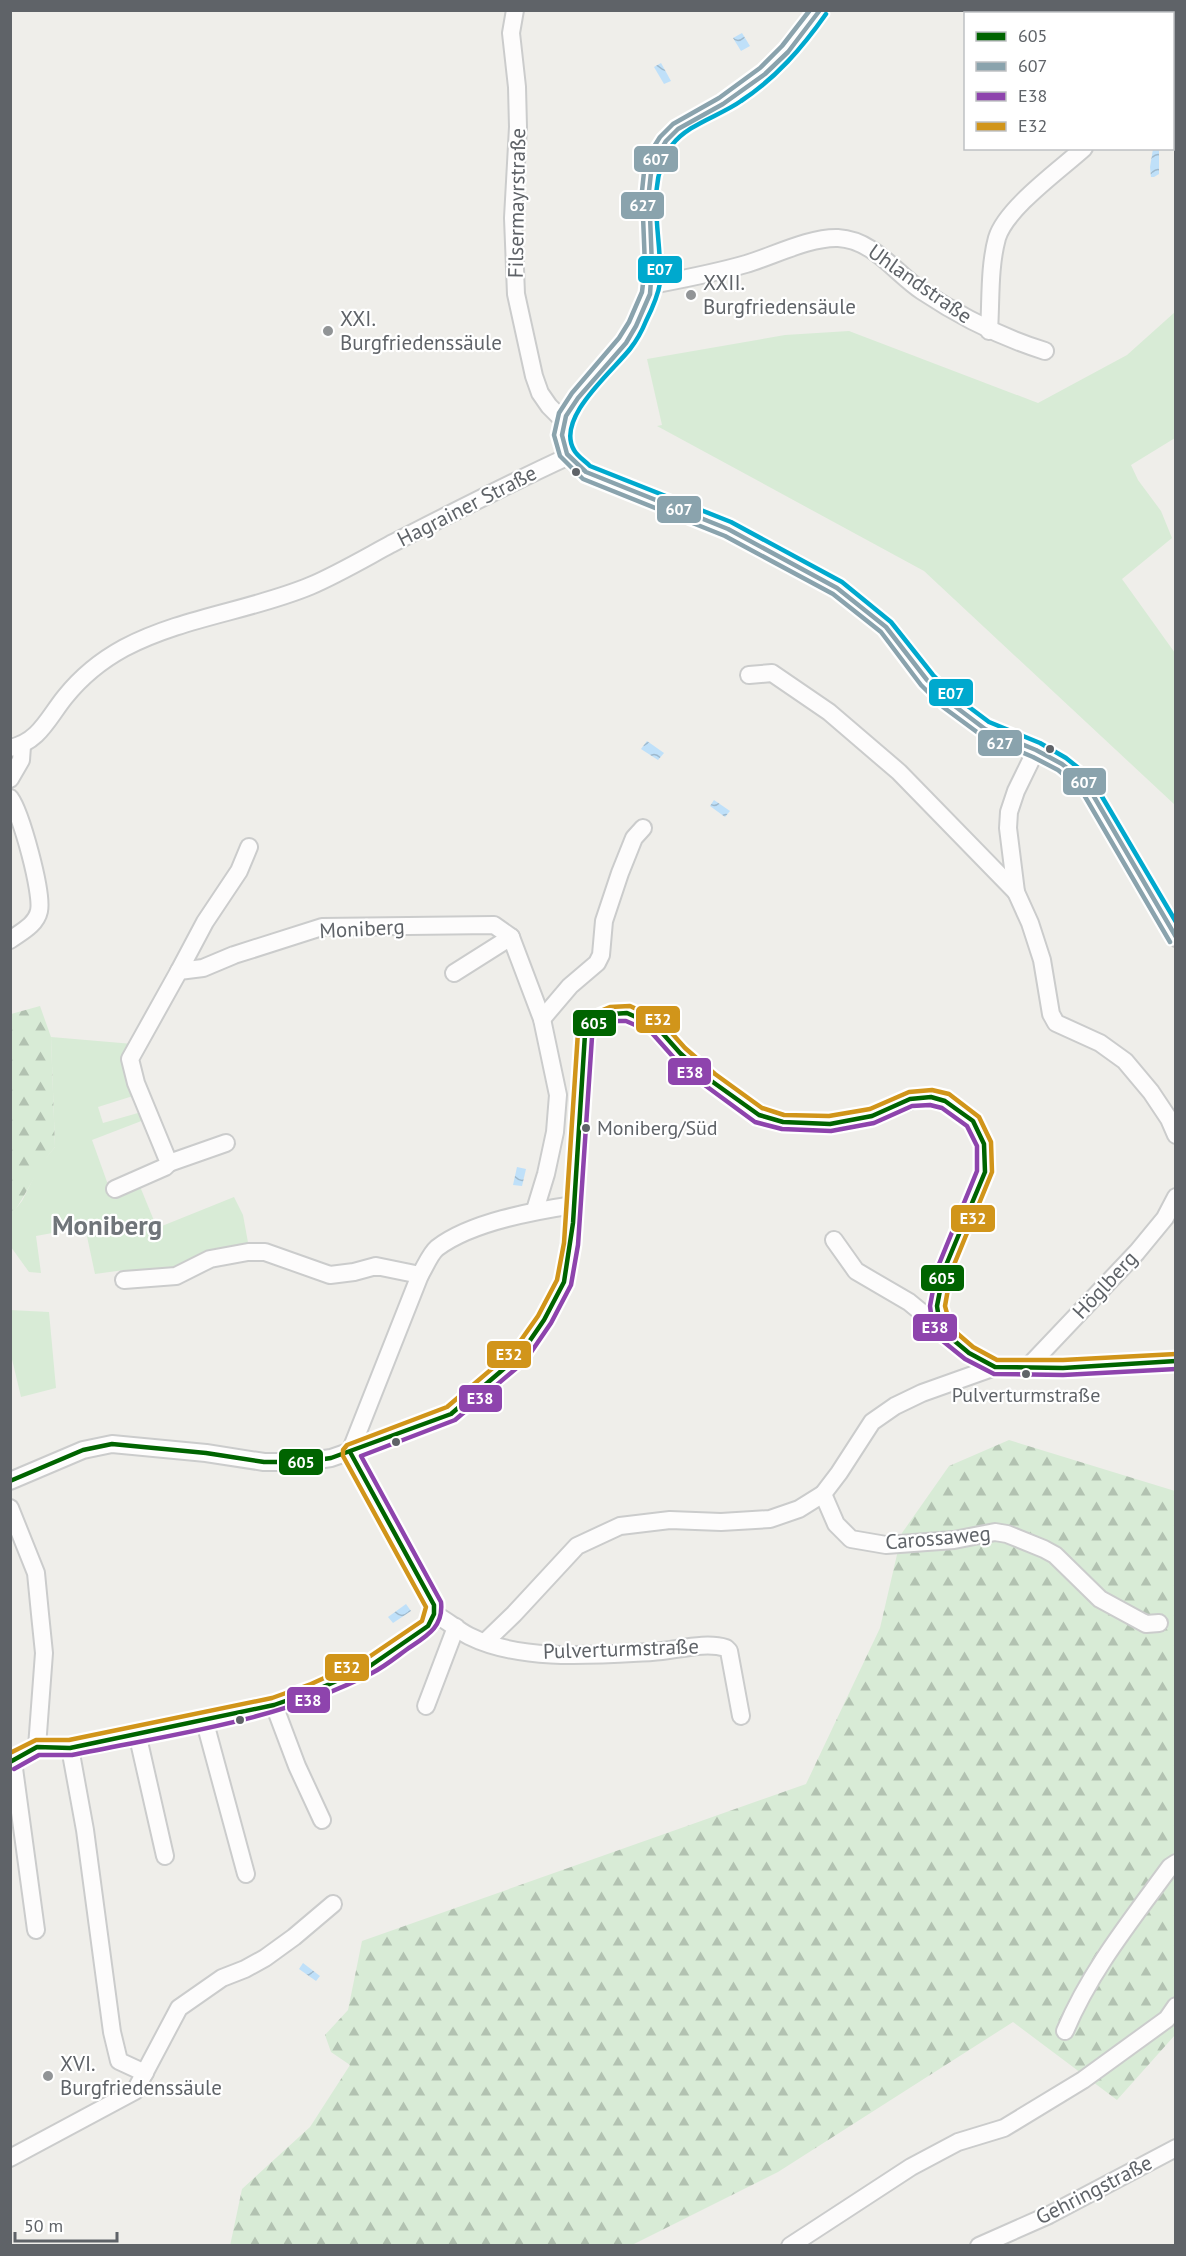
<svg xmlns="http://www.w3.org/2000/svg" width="1186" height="2256" viewBox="0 0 1186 2256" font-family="'PT Sans',sans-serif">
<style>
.green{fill:#d8ebd6}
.forest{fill:url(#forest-firs)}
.water{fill:url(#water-waves)}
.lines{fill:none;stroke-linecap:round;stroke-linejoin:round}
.minor-casing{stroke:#cbcccc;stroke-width:20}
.minor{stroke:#fdfcfc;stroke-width:16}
.bus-1-casing{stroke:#fff;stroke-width:9}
.bus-2-casing{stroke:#fff;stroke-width:9}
.bus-3-casing{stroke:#fff;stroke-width:9}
.bus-4-casing{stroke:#fff;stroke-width:9}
.bus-5-casing{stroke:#fff;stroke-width:9}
.bus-6-casing{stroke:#fff;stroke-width:9}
.bus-1{stroke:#006400;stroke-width:4.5}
.bus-2{stroke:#8aa3ad;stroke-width:4.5}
.bus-3{stroke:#8e44ad;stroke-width:4.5}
.bus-4{stroke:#d1951a;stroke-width:4.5}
.bus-5{stroke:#8aa3ad;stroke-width:4.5}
.bus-6{stroke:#00a9ce;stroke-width:4.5}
.poi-dot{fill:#919496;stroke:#fff;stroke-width:2}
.bus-dot{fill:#5f6368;stroke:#fff;stroke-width:2}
.labels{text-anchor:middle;stroke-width:4.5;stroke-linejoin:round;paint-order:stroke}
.bus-label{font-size:20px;fill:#5f6368;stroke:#fff;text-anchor:start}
.street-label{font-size:21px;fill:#5f6368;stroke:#fff}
.poi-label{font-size:21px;fill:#5f6368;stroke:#fff;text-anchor:start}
.district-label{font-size:27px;font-weight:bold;fill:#70757a;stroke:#fff}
.line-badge{stroke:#fff;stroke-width:2}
.badge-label{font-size:16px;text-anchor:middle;font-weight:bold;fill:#fff}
</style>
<defs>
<pattern id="forest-firs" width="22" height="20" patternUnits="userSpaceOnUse" patternTransform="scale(1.5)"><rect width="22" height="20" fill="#d8ebd6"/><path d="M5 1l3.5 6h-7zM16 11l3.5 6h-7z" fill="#b2c2b1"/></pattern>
<pattern id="water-waves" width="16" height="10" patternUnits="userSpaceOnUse" patternTransform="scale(1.5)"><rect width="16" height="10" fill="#bfe0f9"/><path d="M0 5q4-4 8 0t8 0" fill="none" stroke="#9eb9cd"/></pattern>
</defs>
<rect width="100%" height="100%" fill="#efeeea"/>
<!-- green -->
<g class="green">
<polygon points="1175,312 1175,438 1131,465 1138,480 1161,511 1172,538 1122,579 1175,653 1175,805 924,571 657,426 662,425 647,359 785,335 849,331 1038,403 1127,355"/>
<polygon points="51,1037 133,1044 133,1096 98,1107 103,1123 138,1113 143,1116 144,1120 92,1140 111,1193 139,1184 157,1228 234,1197 243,1215 249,1248 157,1273 124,1270 95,1274 85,1227 36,1236 41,1273 29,1272 11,1247 10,1216 22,1201 40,1165 55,1147"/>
<polygon points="10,1310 49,1312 56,1388 21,1397 11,1355"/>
</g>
<!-- forest -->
<g class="forest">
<path d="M 40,1006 L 51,1037 L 55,1147 C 36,1169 28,1193 11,1216 L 11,1014 Z"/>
<polygon points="1009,1440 1175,1491 1175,2035 1117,2100 1013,2022 778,2172 632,2245 230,2246 242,2189 310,2127 350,2065 331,2052 325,2035 348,2010 362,1941 806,1784 880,1628 902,1533 949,1466"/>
</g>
<!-- water -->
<g class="water">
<polygon points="742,33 750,46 741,51 733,38"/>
<polygon points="661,63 671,81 664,84 654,67"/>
<polygon points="1153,149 1159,149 1159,174 1154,177 1151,177 1150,167"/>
<polygon points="647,741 664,753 658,760 641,749"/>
<polygon points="714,800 730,811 725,817 710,806"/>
<polygon points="517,1167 526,1169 522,1186 513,1185"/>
<polygon points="406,1604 411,1611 393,1623 388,1617"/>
<polygon points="303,1963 320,1976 316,1981 299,1969"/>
</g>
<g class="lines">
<defs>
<g id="minor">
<polyline points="515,10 511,33 517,87 518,127 513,218 516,294 534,376 540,393 549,406 564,421"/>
<path d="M 820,10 C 791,53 766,77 723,104 C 703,116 680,123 666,141 C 635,180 656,238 652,283 C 650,297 642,313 636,326 C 617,369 516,425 586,472 L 728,529 L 837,588 L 886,627 L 927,680 L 948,701 L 985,729 L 1036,750 L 1062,764 L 1086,783 L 1176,938"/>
<polyline points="1172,70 1176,67"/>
<path d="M 652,285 C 683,279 715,273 746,264 C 773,256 810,237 838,238 C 874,240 895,273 922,291 C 961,317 1000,337 1045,351"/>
<path d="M 989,331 C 991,301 989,267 997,238 C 1006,208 1061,169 1084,148"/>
<polyline points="749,675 772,673 829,712 899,772 1016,892"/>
<path d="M 10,748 C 39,742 48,718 65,697 C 81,677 102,660 124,648 C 183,617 250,611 310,586 C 338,574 365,558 391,544 C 450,514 508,484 567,457"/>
<polyline points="1036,750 1016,791 1009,812 1008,828 1016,892 1030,923 1042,960 1051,1014 1056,1023 1100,1043 1125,1061 1151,1092 1169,1119 1176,1135"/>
<polyline points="10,779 21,760 22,746"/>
<path d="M 10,798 C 21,813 43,893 39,911 C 36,925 21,932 10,940"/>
<polyline points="179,971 205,922 239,871 249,847"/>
<polyline points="454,973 511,937"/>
<polyline points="542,1019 570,986 597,963 601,955 604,921 620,873 634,838 643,828"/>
<polyline points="169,1163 226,1143"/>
<polyline points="115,1189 165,1167 169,1163 136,1083 130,1059 179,971 203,968 234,955 322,927 494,925 511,937 542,1019 558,1095 555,1132 546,1174 535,1210"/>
<polyline points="834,1240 856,1271 909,1302 943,1330"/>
<path d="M 124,1280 L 176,1276 L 210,1259 L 248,1252 L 265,1252 L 330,1275 L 354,1272 L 376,1266 L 420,1275 C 425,1267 430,1254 437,1248 C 471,1222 533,1211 574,1205"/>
<polyline points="1027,1368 1137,1252 1165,1218 1176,1197"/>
<path d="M 10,1481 L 83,1450 L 112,1444 L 206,1453 L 264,1462 L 303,1462 L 331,1458 L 403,1433 L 451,1414 L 488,1384 L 520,1355 L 544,1320 L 564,1282 L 573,1223 L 585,1034 C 588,1030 592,1023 597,1020 C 614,1009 640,1014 656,1026 C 667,1034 674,1047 684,1056 C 702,1072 720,1087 740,1101 C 746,1106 752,1112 759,1115 C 788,1129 840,1124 870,1116 C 902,1108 922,1084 955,1108 C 960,1112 969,1116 973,1121 C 983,1134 988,1157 984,1173 C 976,1212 913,1297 947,1334 C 960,1349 978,1358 995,1367"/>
<polyline points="823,1494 836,1524 851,1539 886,1545 954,1540 995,1532 1007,1534 1044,1549 1055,1555 1100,1599 1146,1624 1159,1623"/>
<polyline points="10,1508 36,1573 40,1614 44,1653 37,1747"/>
<path d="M 434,1614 C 447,1620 457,1630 469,1636 C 521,1662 596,1655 652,1652 C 675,1651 704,1641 726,1648 L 729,1651 L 741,1716"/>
<polyline points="485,1642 514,1614 577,1546 620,1526 670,1520 721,1522 770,1519 799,1509 823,1494 839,1473 872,1422 895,1406 922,1393 995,1367 1063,1368 1176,1361"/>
<polyline points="274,1705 297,1766 322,1820"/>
<polyline points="426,1706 456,1627"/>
<polyline points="204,1719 246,1874"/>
<polyline points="137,1733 165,1856"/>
<polyline points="70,1748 85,1830 112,2032 119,2061 145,2073"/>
<polyline points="13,1761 36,1930"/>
<polyline points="10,1762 37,1747 70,1748 274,1705 314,1691 370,1666 428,1626 434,1614 434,1605 350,1452 420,1275"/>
<path d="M 1065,2031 C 1090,1971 1132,1919 1170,1867 L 1176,1863"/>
<polyline points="10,2158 135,2091 179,2008 222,1978 245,1969 265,1958 294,1937 333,1904"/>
<polyline points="790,2246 911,2167 958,2142 1004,2128 1083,2080 1167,2019 1176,2006"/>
<polyline points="979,2246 1049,2215 1176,2148"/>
</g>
</defs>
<!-- minor casing -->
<use href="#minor" class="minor-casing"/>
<!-- minor -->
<use href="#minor" class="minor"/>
<defs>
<g id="bus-1">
<polyline points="10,1481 83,1450 112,1444 206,1453 264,1462 303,1462 331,1458 451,1414 520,1355 544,1320 564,1282 573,1223 585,1034 596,1021 612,1014 627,1013 656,1026 680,1053 710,1080 759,1115 783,1122 830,1124 872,1116 910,1099 931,1097 945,1101 973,1121 984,1144 985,1172 944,1270 937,1306 939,1319 945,1333 969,1353 995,1367 1063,1368 1176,1361"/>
<polyline points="10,1762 37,1747 70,1748 274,1705 314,1691 370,1666 428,1626 434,1614 434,1605 350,1452"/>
</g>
<polyline id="bus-2" points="820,10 788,52 765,74 723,104 678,129 666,141 657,156 651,173 649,191 652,266 650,294 636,326 626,343 578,398 566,416 562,435 567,454 586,472 728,529 837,588 886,627 927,680 948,701 985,729 1036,750 1062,764 1086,783 1176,937"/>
<path id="bus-3" d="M 14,1769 L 39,1755 L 72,1755 C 173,1734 279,1721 372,1673 C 384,1667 395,1658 406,1650 C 425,1637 444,1628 441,1602 L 361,1456 L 455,1420 L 525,1361 L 551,1323 L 571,1285 L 578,1245 L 592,1037 L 601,1027 L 614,1021 L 626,1021 L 651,1032 L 675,1059 L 706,1086 L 755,1122 L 782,1129 L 831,1131 L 874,1123 L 912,1106 L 930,1105 L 942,1108 L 967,1126 L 977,1146 L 977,1171 L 937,1269 L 930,1306 L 932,1321 L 939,1338 L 965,1359 L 994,1374 L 1063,1375 L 1176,1369"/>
<polyline id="bus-4" points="10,1753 36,1740 69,1740 272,1698 311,1684 366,1659 422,1621 426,1607 343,1456 343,1450 347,1445 447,1407 514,1350 538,1316 557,1280 564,1243 578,1032 593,1014 610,1007 630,1006 660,1020 685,1048 715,1074 762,1108 784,1115 829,1116 870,1109 909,1092 932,1090 949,1094 979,1117 991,1142 992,1172 951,1272 945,1306 951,1328 973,1347 997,1360 1063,1360 1176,1354"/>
<polyline id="bus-5" points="810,10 782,46 760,68 719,98 673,124 660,137 650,153 644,172 642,191 645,266 642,292 629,322 619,338 572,393 559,413 554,435 560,456 583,479 725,536 833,594 881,632 921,685 943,707 981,735 1033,757 1058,770 1080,788 1170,942"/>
<path id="bus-6" d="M 826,14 C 802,48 776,78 741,101 C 720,116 688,124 672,145 C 643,185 663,238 660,283 C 658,296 652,309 646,321 C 642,331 637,340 630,349 C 613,371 555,418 574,450 C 577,456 585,461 590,466 L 731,522 L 842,582 L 891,622 L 933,675 L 953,695 L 989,722 L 1040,743 L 1066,758 L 1091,778 L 1176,922"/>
</defs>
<!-- bus-1 casing -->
<use href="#bus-1" class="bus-1-casing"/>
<!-- bus-2 casing -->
<use href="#bus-2" class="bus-2-casing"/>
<!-- bus-3 casing -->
<use href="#bus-3" class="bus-3-casing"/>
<!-- bus-4 casing -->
<use href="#bus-4" class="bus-4-casing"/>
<!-- bus-5 casing -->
<use href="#bus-5" class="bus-5-casing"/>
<!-- bus-6 casing -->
<use href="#bus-6" class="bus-6-casing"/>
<!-- bus-1 -->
<use href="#bus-1" class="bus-1"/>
<!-- bus-2 -->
<use href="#bus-2" class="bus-2"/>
<!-- bus-3 -->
<use href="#bus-3" class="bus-3"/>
<!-- bus-4 -->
<use href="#bus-4" class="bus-4"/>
<!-- bus-5 -->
<use href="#bus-5" class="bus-5"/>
<!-- bus-6 -->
<use href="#bus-6" class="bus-6"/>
</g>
<!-- markers -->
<g class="poi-dot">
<circle cx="691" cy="295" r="6"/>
<circle cx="328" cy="331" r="6"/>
<circle cx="48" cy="2076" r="6"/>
</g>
<g class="bus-dot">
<circle cx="576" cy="472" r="5"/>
<circle cx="1050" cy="749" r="5"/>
<circle cx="586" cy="1128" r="5"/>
<circle cx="1026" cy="1374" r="5"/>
<circle cx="396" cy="1442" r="5"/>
<circle cx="240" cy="1720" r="5"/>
</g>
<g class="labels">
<!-- bus labels -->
<g class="bus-label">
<text x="597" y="1135">Moniberg/Süd</text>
<text x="1026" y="1402" text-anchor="middle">Pulverturmstraße</text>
</g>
<!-- street labels -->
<g class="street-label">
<text transform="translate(517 203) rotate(-89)" y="7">Filsermayrstraße</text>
<text transform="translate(920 284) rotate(35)" y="7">Uhlandstraße</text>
<text transform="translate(467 506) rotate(-27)" y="7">Hagrainer Straße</text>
<text transform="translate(362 929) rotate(-3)" y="7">Moniberg</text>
<text transform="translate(1105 1285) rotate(-47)" y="7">Höglberg</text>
<text transform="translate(938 1538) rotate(-5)" y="7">Carossaweg</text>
<text transform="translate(621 1649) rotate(-2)" y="7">Pulverturmstraße</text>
<text transform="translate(1094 2190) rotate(-27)" y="7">Gehringstraße</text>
</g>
<!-- poi labels -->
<g class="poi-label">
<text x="703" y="290">XXII.<tspan x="703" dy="24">Burgfriedensäule</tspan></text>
<text x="340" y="326">XXI.<tspan x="340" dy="24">Burgfriedenssäule</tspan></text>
<text x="60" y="2071">XVI.<tspan x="60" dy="24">Burgfriedenssäule</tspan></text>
</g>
<!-- district labels -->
<g class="district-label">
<text x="107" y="1235">Moniberg</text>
</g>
</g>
<g class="line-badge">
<rect x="633" y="145" width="46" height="28" rx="6" fill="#8aa3ad"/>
<rect x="620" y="191" width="45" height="29" rx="6" fill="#8aa3ad"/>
<rect x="637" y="255" width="46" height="29" rx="6" fill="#00a9ce"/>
<rect x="656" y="495" width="46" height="29" rx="6" fill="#8aa3ad"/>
<rect x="928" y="678" width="46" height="29" rx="6" fill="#00a9ce"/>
<rect x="977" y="729" width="46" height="28" rx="6" fill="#8aa3ad"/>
<rect x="1062" y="767" width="45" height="29" rx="6" fill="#8aa3ad"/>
<rect x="635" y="1005" width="46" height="29" rx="6" fill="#d1951a"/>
<rect x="572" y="1009" width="45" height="28" rx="6" fill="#006400"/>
<rect x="667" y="1057" width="45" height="29" rx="6" fill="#8e44ad"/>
<rect x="950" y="1204" width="46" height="29" rx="6" fill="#d1951a"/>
<rect x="920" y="1264" width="45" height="28" rx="6" fill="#006400"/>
<rect x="912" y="1313" width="46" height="29" rx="6" fill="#8e44ad"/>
<rect x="486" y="1340" width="46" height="29" rx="6" fill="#d1951a"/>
<rect x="458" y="1384" width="45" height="29" rx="6" fill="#8e44ad"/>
<rect x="278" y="1448" width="46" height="28" rx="6" fill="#006400"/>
<rect x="324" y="1653" width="46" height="29" rx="6" fill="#d1951a"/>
<rect x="286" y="1686" width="45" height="28" rx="6" fill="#8e44ad"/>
</g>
<g class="badge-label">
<text x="656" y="165">607</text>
<text x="643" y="211">627</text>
<text x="660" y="275">E07</text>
<text x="679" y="515">607</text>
<text x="951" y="699">E07</text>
<text x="1000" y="749">627</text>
<text x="1084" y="788">607</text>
<text x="658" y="1025">E32</text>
<text x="594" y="1029">605</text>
<text x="690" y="1078">E38</text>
<text x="973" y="1224">E32</text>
<text x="942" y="1284">605</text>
<text x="935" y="1333">E38</text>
<text x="509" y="1360">E32</text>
<text x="480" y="1404">E38</text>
<text x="301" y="1468">605</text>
<text x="347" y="1673">E32</text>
<text x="308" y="1706">E38</text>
</g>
<!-- border -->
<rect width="1186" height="2256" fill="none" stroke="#5f6368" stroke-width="24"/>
<!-- legend -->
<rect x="964" y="12" width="210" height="138" fill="#ffffff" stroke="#bfc1c3" stroke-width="1.5"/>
<rect x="976" y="32" width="30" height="9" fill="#006400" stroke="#bfc1c3" stroke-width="1.5"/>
<text x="1018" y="42" font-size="18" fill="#5f6368">605</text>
<rect x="976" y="62" width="30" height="9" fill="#8aa3ad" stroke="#bfc1c3" stroke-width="1.5"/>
<text x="1018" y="72" font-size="18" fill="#5f6368">607</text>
<rect x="976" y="92" width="30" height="9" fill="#8e44ad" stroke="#bfc1c3" stroke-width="1.5"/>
<text x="1018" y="102" font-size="18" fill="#5f6368">E38</text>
<rect x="976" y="122" width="30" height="9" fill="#d1951a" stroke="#bfc1c3" stroke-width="1.5"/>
<text x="1018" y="132" font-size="18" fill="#5f6368">E32</text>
<!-- scale -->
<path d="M15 2232v9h102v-9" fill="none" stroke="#5f6368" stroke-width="3"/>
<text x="24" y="2232" font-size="18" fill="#5f6368" stroke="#ffffff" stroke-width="4.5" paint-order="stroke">50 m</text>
</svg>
